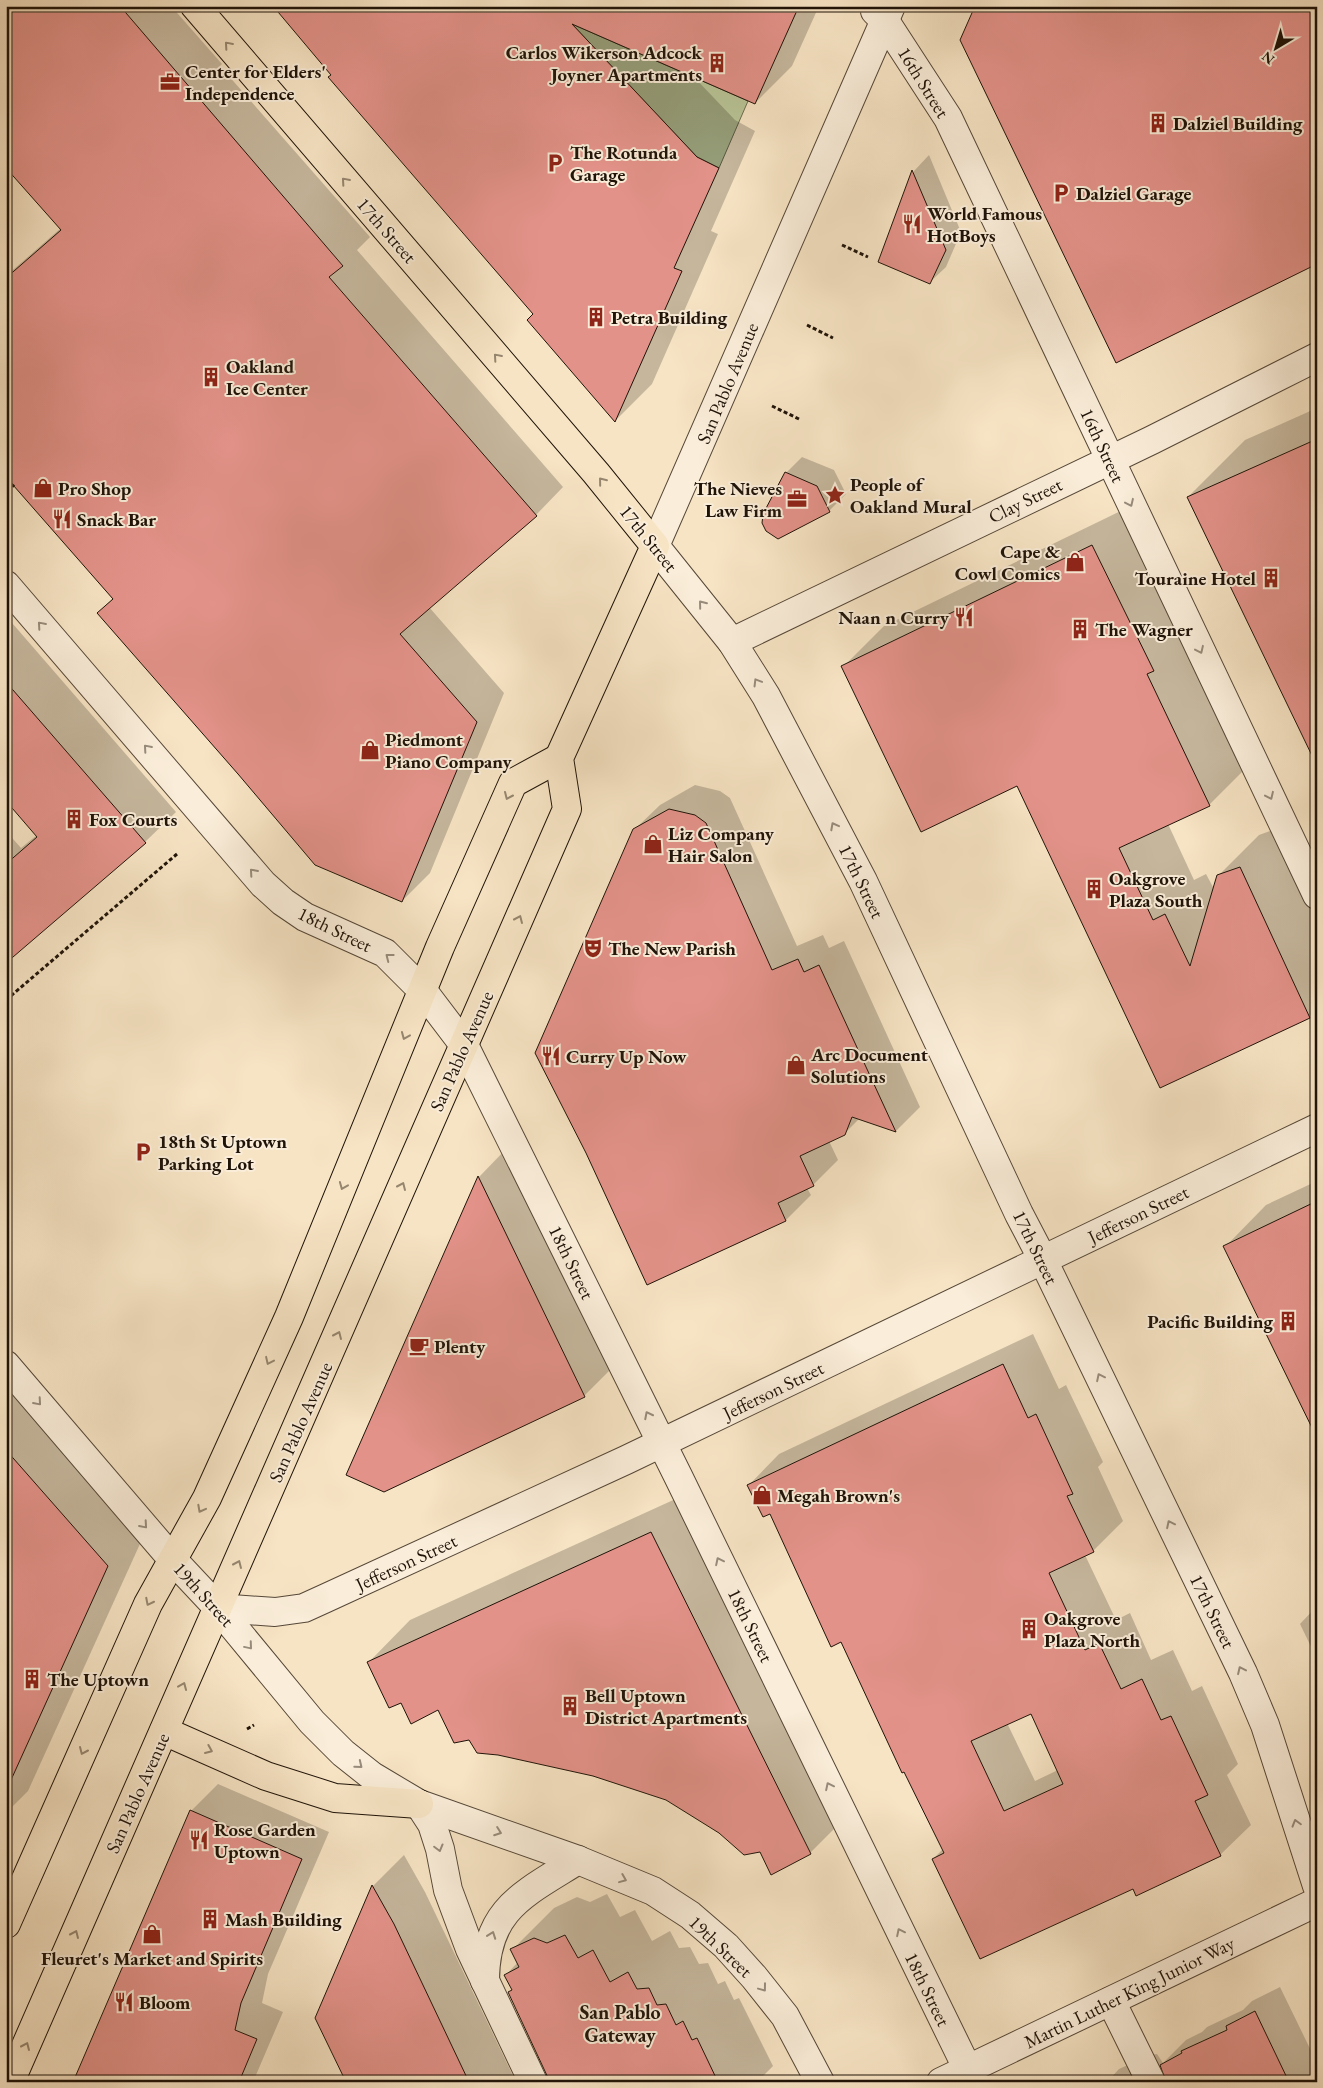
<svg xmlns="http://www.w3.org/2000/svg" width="1323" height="2088" viewBox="0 0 1323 2088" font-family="'EB Garamond',serif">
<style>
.green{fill:#b9c597;stroke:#6c6c50}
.shadow{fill:#0003;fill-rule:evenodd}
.building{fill:#e39289;stroke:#1f1308;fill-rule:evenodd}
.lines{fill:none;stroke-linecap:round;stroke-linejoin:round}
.minor-casing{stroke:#554737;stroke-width:30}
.major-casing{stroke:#1f1308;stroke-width:30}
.path{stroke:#1f1308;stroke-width:3;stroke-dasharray:4 2.5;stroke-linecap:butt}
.minor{stroke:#faedd9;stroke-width:28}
.major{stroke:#f7e4c4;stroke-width:28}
.oneway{stroke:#96866f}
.oneway2{stroke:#978b7b}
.labels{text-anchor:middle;stroke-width:4;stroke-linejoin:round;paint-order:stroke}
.poi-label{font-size:19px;font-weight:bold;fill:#1f1308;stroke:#faedd9;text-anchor:start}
.street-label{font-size:19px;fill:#1f1308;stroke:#faedd9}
.neighbourhood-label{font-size:20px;font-weight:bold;fill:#1f1308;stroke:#faedd9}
</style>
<rect width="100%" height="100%" fill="#f7e4c4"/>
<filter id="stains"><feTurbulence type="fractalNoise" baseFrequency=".004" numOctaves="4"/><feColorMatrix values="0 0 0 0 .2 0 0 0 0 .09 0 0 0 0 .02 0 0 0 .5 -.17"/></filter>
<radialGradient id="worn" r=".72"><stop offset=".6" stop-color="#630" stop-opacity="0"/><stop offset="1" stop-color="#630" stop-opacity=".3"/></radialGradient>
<!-- green -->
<polygon class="green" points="572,24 748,101 719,168 697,157"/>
<!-- shadow -->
<g class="shadow">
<polygon points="6,6 171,6 222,64 220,66 370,237 357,250 563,487 536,515 429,607 504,693 430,873 402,901 239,773 98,613 114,597 6,474 6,276 61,228"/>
<polygon points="274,6 819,6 792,66 755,103 693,76 735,120 755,131 711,231 718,234 652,384 615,421 534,314"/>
<polygon points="929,155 961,232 946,267 929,283 880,261 914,171"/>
<polygon points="1317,408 1317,762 1188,497 1245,440"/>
<polygon points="802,457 834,470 846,494 829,511 786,473"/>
<polygon points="1133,505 1250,764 1209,805 1168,824 1194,880 1206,874 1214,889 1218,876 1259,835 1281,827 1317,903 1317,1009 1309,1017 1161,1086 1017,785 843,667 884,626"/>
<polygon points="6,616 176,812 145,842 6,961 6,831 21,848 37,835 6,799"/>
<polygon points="695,785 720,791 730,798 797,946 823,935 829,948 844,941 920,1107 896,1131 860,1118 844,1134 829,1141 838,1160 813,1185 807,1188 811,1195 786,1220 648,1284 634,830 660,805"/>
<polygon points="509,1146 615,1365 584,1396 348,1475 479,1177"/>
<polygon points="1317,1181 1317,1394 1225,1247 1266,1205"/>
<path d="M 1033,1334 L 1059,1389 L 1066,1385 L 1103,1462 L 1098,1467 L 1123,1521 L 1093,1551 L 1085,1555 L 1116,1620 L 1130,1613 L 1151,1660 L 1173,1650 L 1192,1691 L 1202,1686 L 1238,1764 L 1227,1775 L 1251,1825 L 1220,1855 L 1134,1887 L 933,1859 L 943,1849 L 842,1640 L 770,1512 L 749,1485 L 779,1454 ZM 1031,1712 L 1058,1770 L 1035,1781 L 1007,1723 Z"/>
<polygon points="6,1361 149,1524 28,1791 6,1813"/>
<polygon points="693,1491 852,1811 810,1853 760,1850 720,1832 666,1799 470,1738 438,1708 402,1701 369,1662 410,1620"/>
<polygon points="1317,1606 1317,1659 1300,1624"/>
<polygon points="218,1784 329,1832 268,1974 262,2003 283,2012 253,2082 84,2082 191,1811"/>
<polygon points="404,1855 425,1892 516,2082 343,2082 347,2080 316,2018 373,1886"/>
<polygon points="607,1894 620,1917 635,1910 652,1941 670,1931 679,1948 690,1947 699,1964 708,1963 718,1984 725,1981 734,2000 739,1998 773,2066 757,2082 553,2082 509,1992 513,1989 506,1975 518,1962 512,1950 554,1908 577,1897 590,1902"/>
<polygon points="1280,1987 1317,2063 1317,2082 1107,2082 1119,2069 1150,2055 1157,2054 1163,2063 1186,2040 1202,2032 1207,2027 1243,2010 1252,2001"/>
</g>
<!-- building -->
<g class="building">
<polygon points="6,6 120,6 343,266 329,277 537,516 400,634 477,722 402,902 315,865 238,774 97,613 113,599 6,477 6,278 61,230 6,168"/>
<polygon points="273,6 799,6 755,104 572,24 697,157 719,168 674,268 682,271 615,422 527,320 533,314 328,77 331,75"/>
<polygon points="975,6 1317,6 1317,264 1116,363 960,40"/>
<polygon points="912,170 946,250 930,284 878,262"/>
<polygon points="1317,439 1317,766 1187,497"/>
<polygon points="785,472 817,486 830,512 778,539 766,531 762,523 763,514"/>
<polygon points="1092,545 1154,671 1147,674 1210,806 1119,848 1153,920 1165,914 1190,966 1217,875 1240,867 1310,1018 1160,1088 1017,786 921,832 841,666"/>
<polygon points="6,682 146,843 6,963 6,864 37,837 6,801"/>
<polygon points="669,809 695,815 706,823 772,970 798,959 804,972 819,965 896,1132 852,1117 845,1135 800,1156 814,1186 778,1203 786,1221 647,1285 586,1153 535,1053 633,829"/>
<polygon points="478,1176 585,1397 384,1492 346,1475"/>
<polygon points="1317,1201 1317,1438 1223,1246"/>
<path d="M 1003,1364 L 1028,1418 L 1036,1414 L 1073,1494 L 1067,1496 L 1094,1552 L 1049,1573 L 1085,1650 L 1099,1643 L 1121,1689 L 1142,1679 L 1161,1720 L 1171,1716 L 1208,1795 L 1195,1801 L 1221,1856 L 1136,1896 L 1133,1889 L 980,1959 L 932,1859 L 944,1853 L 904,1772 L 902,1773 L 841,1642 L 831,1647 L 770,1514 L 763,1517 L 747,1485 ZM 1031,1714 L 1063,1784 L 1004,1811 L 971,1741 Z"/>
<polygon points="6,1450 108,1566 6,1791"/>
<polygon points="651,1532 811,1854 771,1875 760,1852 744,1855 719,1833 666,1800 593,1776 498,1755 477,1753 469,1740 454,1743 438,1710 411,1724 401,1703 389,1708 367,1662"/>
<polygon points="190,1810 302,1859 241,2003 235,2030 257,2039 239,2082 73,2082"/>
<polygon points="372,1885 394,1924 469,2082 346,2082 315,2018"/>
<polygon points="565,1935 578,1958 593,1950 610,1982 628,1972 637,1989 649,1988 657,2005 666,2004 676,2025 683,2021 692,2040 697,2038 718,2082 550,2082 508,1992 512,1990 504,1975 519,1967 510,1949 534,1938 547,1943"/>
<polygon points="1255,2011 1289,2082 1166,2082 1160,2065 1182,2053 1181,2051 1227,2030 1226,2026"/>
</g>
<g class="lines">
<defs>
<g id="minor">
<polyline points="891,6 655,546 732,642 766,696 863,881 1019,1214 1043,1260 1243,1673 1265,1725 1317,1886"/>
<polyline points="875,11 885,21 948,118 1317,895"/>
<polyline points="6,585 263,884 283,902 305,917 385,953 423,991 464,1045 678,1476 968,2070"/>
<polyline points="732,642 1152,440 1317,357"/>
<polyline points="6,1365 173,1560 218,1608 312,1722 343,1753 372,1776 419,1804 578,1860 653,1891 690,1915 726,1946 754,1977 785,2016 820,2082"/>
<polyline points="218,1608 275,1612 304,1608 326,1598 626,1460 1317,1128"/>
<polyline points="419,1804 432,1824 440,1849 448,1890 470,1949 533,2082"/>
<path d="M 485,1981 C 485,1909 524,1894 578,1860"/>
<polyline points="1111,2001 1151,2082"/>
<polyline points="941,2082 1317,1902"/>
</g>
<g id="major">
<polyline points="164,1731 266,1776 335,1798 419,1804"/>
<polyline points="6,1924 148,1604 207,1498 289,1317 440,947 513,783 559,758"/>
<polyline points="10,2082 567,809 559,758 655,546 596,473 195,6"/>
</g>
</defs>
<!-- minor casing -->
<use href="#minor" class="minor-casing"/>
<!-- major casing -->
<use href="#major" class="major-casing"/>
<!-- path -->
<g class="path">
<polyline points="842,245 868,257"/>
<polyline points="807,325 833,338"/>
<polyline points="772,406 799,419"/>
<polyline points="6,480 16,488"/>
<polyline points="6,1000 177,854"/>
<polyline points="247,1729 254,1725"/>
</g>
<!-- minor -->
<use href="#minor" class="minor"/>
<!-- major -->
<use href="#major" class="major"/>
</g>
<!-- one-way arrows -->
<defs><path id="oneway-chevron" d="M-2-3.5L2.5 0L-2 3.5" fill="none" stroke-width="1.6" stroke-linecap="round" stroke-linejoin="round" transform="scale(1.25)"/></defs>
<g class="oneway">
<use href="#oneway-chevron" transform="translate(228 45) rotate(-131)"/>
<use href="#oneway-chevron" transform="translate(345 181) rotate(-131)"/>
<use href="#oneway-chevron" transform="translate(497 357) rotate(-131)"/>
<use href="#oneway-chevron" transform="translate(602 481) rotate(-129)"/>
<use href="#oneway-chevron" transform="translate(508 796) rotate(114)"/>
<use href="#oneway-chevron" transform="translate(519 919) rotate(-66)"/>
<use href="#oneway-chevron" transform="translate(405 1036) rotate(113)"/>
<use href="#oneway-chevron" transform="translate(343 1186) rotate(112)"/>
<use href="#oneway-chevron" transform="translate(402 1186) rotate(-66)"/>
<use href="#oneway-chevron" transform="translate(338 1335) rotate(-66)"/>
<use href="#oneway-chevron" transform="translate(269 1361) rotate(115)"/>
<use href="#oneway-chevron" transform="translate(201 1509) rotate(118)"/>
<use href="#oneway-chevron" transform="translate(238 1564) rotate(-66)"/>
<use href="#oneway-chevron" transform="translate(149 1602) rotate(117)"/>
<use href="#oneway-chevron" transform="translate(183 1686) rotate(-67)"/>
<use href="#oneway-chevron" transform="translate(209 1750) rotate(23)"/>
<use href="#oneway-chevron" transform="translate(83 1751) rotate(114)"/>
<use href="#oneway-chevron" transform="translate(75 1934) rotate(-66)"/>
<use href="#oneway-chevron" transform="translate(26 2046) rotate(-66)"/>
</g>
<g class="oneway2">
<use href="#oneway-chevron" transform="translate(1130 503) rotate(65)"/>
<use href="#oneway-chevron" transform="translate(702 604) rotate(-129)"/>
<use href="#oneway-chevron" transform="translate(41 625) rotate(-131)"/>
<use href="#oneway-chevron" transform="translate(1200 650) rotate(65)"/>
<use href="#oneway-chevron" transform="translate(757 682) rotate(-121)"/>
<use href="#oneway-chevron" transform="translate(147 748) rotate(-131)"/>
<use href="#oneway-chevron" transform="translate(1270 796) rotate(65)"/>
<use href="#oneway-chevron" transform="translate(834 826) rotate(-118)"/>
<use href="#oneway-chevron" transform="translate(253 872) rotate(-131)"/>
<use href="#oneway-chevron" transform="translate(389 957) rotate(-142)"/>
<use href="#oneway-chevron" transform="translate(1100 1377) rotate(-116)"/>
<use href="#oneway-chevron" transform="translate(38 1402) rotate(49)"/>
<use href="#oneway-chevron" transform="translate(648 1415) rotate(-117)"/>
<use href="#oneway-chevron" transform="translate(1170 1524) rotate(-116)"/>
<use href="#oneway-chevron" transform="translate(144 1525) rotate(49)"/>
<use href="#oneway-chevron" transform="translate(719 1561) rotate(-116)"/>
<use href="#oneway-chevron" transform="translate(249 1646) rotate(50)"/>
<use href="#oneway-chevron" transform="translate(1241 1670) rotate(-115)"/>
<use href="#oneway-chevron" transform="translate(359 1765) rotate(39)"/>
<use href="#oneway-chevron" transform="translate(829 1786) rotate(-116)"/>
<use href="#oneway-chevron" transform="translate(1296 1823) rotate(-106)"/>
<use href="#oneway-chevron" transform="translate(498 1832) rotate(20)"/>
<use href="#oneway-chevron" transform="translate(439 1848) rotate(75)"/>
<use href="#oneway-chevron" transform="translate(623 1879) rotate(22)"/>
<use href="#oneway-chevron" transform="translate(900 1932) rotate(-116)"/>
<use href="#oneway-chevron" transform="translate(492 1935) rotate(-70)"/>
<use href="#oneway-chevron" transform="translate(763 1988) rotate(53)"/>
</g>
<!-- icons -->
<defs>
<symbol id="building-bare" viewBox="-9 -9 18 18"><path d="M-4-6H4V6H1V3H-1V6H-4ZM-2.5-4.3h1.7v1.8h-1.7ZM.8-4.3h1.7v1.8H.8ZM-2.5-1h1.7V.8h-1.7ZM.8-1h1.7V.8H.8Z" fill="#8f2418" stroke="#faedd9" stroke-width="2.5" paint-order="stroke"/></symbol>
<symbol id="office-bare" viewBox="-9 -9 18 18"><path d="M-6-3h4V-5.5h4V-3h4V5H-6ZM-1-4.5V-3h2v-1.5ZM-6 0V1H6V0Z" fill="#8f2418" stroke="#faedd9" stroke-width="2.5" paint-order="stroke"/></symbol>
<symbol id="parking-bare" viewBox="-9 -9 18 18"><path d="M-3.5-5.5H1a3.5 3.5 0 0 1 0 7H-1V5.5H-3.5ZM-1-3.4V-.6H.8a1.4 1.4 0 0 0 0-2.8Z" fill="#8f2418" stroke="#faedd9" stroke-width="2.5" paint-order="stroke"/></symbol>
<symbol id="restaurant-bare" viewBox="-9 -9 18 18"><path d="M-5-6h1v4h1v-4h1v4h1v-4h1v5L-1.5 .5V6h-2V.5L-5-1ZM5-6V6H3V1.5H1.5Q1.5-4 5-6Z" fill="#8f2418" stroke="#faedd9" stroke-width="2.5" paint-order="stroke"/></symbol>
<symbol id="shop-bare" viewBox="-9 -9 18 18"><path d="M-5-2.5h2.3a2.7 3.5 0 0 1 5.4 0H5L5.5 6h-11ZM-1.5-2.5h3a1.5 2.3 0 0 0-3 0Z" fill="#8f2418" stroke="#faedd9" stroke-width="2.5" paint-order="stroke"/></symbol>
<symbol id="sight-bare" viewBox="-9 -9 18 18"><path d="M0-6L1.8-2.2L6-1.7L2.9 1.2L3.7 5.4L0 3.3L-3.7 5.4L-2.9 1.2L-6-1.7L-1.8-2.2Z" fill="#8f2418" stroke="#faedd9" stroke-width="2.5" paint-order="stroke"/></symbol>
<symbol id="theatre-bare" viewBox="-9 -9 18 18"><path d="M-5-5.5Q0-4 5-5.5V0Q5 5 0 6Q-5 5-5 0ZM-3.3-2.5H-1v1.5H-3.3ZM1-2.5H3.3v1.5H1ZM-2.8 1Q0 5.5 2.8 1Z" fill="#8f2418" stroke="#faedd9" stroke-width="2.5" paint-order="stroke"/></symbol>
<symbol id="cafe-bare" viewBox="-9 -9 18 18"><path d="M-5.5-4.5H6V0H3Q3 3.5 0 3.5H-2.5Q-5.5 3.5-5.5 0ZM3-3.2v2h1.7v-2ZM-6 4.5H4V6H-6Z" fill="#8f2418" stroke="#faedd9" stroke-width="2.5" paint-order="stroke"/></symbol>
</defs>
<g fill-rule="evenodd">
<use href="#building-bare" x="703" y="49" width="28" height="28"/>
<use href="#office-bare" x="156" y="68" width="28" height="28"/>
<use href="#building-bare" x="1144" y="109" width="28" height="28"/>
<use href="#parking-bare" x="541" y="149" width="28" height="28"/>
<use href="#parking-bare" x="1047" y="179" width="28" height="28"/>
<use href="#restaurant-bare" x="898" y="210" width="28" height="28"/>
<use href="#building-bare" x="582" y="303" width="28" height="28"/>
<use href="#building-bare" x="197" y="363" width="28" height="28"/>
<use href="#shop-bare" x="29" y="474" width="28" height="28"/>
<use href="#sight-bare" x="821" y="481" width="28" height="28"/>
<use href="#office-bare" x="783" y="485" width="28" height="28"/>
<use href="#restaurant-bare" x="48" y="505" width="28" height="28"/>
<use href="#shop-bare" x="1061" y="548" width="28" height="28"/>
<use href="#building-bare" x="1257" y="564" width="28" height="28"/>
<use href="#restaurant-bare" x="950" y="603" width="28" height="28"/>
<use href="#building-bare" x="1066" y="615" width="28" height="28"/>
<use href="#shop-bare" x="356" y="736" width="28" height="28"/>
<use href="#building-bare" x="60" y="805" width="28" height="28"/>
<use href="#shop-bare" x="639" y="830" width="28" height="28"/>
<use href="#building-bare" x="1080" y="875" width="28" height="28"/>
<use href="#theatre-bare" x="579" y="934" width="28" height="28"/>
<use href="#restaurant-bare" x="537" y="1042" width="28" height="28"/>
<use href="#shop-bare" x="782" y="1051" width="28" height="28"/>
<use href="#parking-bare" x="129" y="1138" width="28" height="28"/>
<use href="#building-bare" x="1274" y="1307" width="28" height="28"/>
<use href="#cafe-bare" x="405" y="1332" width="28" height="28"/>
<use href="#shop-bare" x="748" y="1481" width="28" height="28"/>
<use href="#building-bare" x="1015" y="1615" width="28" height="28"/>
<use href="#building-bare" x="18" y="1665" width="28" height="28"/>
<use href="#building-bare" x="556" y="1692" width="28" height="28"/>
<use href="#restaurant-bare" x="185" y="1826" width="28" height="28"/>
<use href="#building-bare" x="196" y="1905" width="28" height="28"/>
<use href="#shop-bare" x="138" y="1920" width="28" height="28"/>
<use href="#restaurant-bare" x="110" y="1988" width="28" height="28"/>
</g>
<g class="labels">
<!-- poi labels -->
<g class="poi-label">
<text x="702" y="59" text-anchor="end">Carlos Wikerson Adcock<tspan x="702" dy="22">Joyner Apartments</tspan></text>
<text x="185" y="78">Center for Elders'<tspan x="185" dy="22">Independence</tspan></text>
<text x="1173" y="130">Dalziel Building</text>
<text x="570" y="159">The Rotunda<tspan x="570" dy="22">Garage</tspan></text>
<text x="1076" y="200">Dalziel Garage</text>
<text x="927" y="220">World Famous<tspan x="927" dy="22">HotBoys</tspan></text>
<text x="611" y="324">Petra Building</text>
<text x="226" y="373">Oakland<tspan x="226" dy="22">Ice Center</tspan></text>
<text x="850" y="491">People of<tspan x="850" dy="22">Oakland Mural</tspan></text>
<text x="58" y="495">Pro Shop</text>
<text x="782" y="495" text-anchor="end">The Nieves<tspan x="782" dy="22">Law Firm</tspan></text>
<text x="77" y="526">Snack Bar</text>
<text x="1060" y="558" text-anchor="end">Cape &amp;<tspan x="1060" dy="22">Cowl Comics</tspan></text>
<text x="1256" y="585" text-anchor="end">Touraine Hotel</text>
<text x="949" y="624" text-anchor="end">Naan n Curry</text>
<text x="1095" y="636">The Wagner</text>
<text x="385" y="746">Piedmont<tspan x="385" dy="22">Piano Company</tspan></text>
<text x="89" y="826">Fox Courts</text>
<text x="668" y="840">Liz Company<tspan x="668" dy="22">Hair Salon</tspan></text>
<text x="1109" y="885">Oakgrove<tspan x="1109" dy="22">Plaza South</tspan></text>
<text x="608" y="955">The New Parish</text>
<text x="811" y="1061">Arc Document<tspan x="811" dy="22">Solutions</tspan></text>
<text x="566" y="1063">Curry Up Now</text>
<text x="158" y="1148">18th St Uptown<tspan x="158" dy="22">Parking Lot</tspan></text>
<text x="1273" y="1328" text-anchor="end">Pacific Building</text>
<text x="434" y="1353">Plenty</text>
<text x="777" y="1502">Megah Brown's</text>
<text x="1044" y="1625">Oakgrove<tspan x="1044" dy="22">Plaza North</tspan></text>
<text x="47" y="1686">The Uptown</text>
<text x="585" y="1702">Bell Uptown<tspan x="585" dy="22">District Apartments</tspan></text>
<text x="214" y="1836">Rose Garden<tspan x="214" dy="22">Uptown</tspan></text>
<text x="225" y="1926">Mash Building</text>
<text x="152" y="1965" text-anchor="middle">Fleuret's Market and Spirits</text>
<text x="139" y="2009">Bloom</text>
</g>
<!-- street labels -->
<g class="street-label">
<text transform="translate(924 82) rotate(58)" y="7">16th Street</text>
<text transform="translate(387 230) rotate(49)" y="7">17th Street</text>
<text transform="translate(727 383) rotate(-67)" y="7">San Pablo Avenue</text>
<text transform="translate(1103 445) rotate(65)" y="7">16th Street</text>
<text transform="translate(1025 500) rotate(-26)" y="7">Clay Street</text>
<text transform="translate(649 538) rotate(51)" y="7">17th Street</text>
<text transform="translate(862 881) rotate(64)" y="7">17th Street</text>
<text transform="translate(335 929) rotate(26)" y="7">18th Street</text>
<text transform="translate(461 1051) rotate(-66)" y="7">San Pablo Avenue</text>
<text transform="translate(1138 1214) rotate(-26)" y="7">Jefferson Street</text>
<text transform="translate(1036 1247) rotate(64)" y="7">17th Street</text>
<text transform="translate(572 1262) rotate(64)" y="7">18th Street</text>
<text transform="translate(773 1390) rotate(-26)" y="7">Jefferson Street</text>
<text transform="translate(300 1422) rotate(-66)" y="7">San Pablo Avenue</text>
<text transform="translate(406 1562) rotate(-25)" y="7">Jefferson Street</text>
<text transform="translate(204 1594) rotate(48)" y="7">19th Street</text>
<text transform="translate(1213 1611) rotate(64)" y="7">17th Street</text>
<text transform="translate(751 1625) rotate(64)" y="7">18th Street</text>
<text transform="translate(137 1793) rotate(-66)" y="7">San Pablo Avenue</text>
<text transform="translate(721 1946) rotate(44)" y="7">19th Street</text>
<text transform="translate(928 1989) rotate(64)" y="7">18th Street</text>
<text transform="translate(1129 1992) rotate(-26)" y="7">Martin Luther King Junior Way</text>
</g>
<!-- neighbourhood labels -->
<g class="neighbourhood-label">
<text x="620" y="2019">San Pablo<tspan x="620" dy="23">Gateway</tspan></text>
</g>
</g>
<!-- margin -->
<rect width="1323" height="2088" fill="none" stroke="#f7e4c4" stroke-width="25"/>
<rect x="8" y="8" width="1308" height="2073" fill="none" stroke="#1f1308" stroke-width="2.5"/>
<rect x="12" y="12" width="1298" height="2063" fill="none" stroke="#1f1308"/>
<!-- north arrow -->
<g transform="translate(1276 48) rotate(218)" stroke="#faedd9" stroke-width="4" paint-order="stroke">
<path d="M0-4L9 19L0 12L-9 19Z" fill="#1f1308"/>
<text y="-8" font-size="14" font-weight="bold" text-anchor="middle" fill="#1f1308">N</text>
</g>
<rect width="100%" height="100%" filter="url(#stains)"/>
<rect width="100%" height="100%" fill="url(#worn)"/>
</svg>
